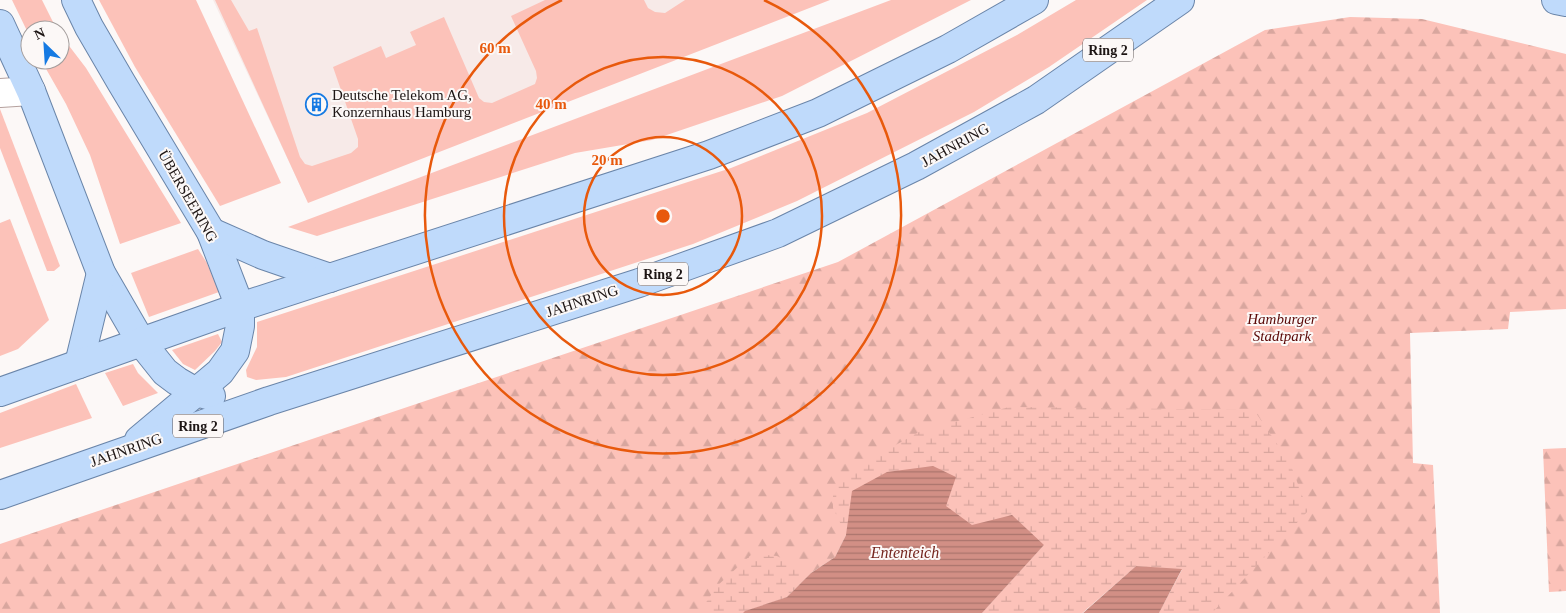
<svg xmlns="http://www.w3.org/2000/svg" width="1566" height="613" viewBox="0 0 1566 613" font-family="Georgia,serif">
<style>
.built{fill:#f7eae8}
.green{fill:#fcc2b9}
.forest{fill:url(#forest-firs)}
.wetland{fill:url(#wetland-marsh)}
.water{fill:url(#water-rules)}
.lines{fill:none;stroke-linecap:round;stroke-linejoin:round}
.minor-casing{stroke:#b5a19e;stroke-width:30}
.major-casing{stroke:#6a85a9;stroke-width:30}
.minor{stroke:#fff;stroke-width:28}
.major{stroke:#bfdafb;stroke-width:28}
.ring{fill:none;stroke:#e8590c;stroke-width:2.5}
.labels{text-anchor:middle;stroke-width:4;stroke-linejoin:round;paint-order:stroke}
.shield{fill:#fcf8f7;stroke:#605958;stroke-width:1}
.shield-label{font-size:14px;font-weight:bold;fill:#1d1514}
.poi-label{font-size:15px;fill:#1d1514;stroke:#fcf8f7;text-anchor:start}
.street-label{font-size:15px;fill:#1d1514;stroke:#fcf8f7}
.park-label{font-size:15px;font-style:italic;fill:#5b0907;stroke:#fcf8f7}
.water-label{font-size:16px;font-style:italic;fill:#75251e;stroke:#fcf8f7}
.centre{fill:#e8590c;stroke:#fcf8f7;stroke-width:2.5}
.ring-label{font-size:15px;text-anchor:middle;font-weight:bold;fill:#e8590c;stroke:#fcf8f7;stroke-width:4;stroke-linejoin:round;paint-order:stroke}
</style>
<defs>
<pattern id="forest-firs" width="22" height="20" patternUnits="userSpaceOnUse" patternTransform="scale(1.25)"><rect width="22" height="20" fill="#fcc2b9"/><path d="M5 1l3.5 6h-7zM16 11l3.5 6h-7z" fill="#d8a69e"/></pattern>
<pattern id="wetland-marsh" width="20" height="14" patternUnits="userSpaceOnUse" patternTransform="scale(1.25)"><rect width="20" height="14" fill="#fcc2b9"/><path d="M1 5h8M5 5V1M11 12h8M15 12V8" fill="none" stroke="#d8a69e"/></pattern>
<pattern id="water-rules" width="6" height="5" patternUnits="userSpaceOnUse" patternTransform="scale(1.25)"><rect width="6" height="5" fill="#d28f85"/><path d="M0 2.5h6" fill="none" stroke="#aa746c"/></pattern>
</defs>
<rect width="100%" height="100%" fill="#fcf8f7"/>
<!-- built -->
<polygon class="built" points="213,0 730,0 305,196"/>
<!-- green -->
<g class="green">
<polygon points="12,0 42,0 57,30 30,30 30,37"/>
<polygon points="99,0 196,0 281,183 220,206 135,67"/>
<polygon points="215,0 231,0 249,31 257,28 300,157 305,164 312,166 351,153 358,147 358,139 333,67 381,46 386,58 416,45 410,32 444,17 479,98 484,102 492,103 535,84 537,78 536,71 511,16 545,0 644,0 648,8 655,12 665,13 685,0 830,0 308,203"/>
<polygon points="891,0 971,0 782,96 652,140 575,153 317,236 288,227"/>
<polygon points="1076,0 1147,0 1049,67 974,112 797,201 693,244 286,377 256,380 247,377 246,370 257,347 257,322 731,168 867,113 1017,35"/>
<polygon points="60,34 86,68 181,223 120,244 90,155 66,104 41,60 60,60"/>
<polygon points="0,109 60,266 54,271 47,271 0,148"/>
<polygon points="10,219 49,320 18,349 0,356 0,223"/>
<polygon points="198,249 207,263 219,292 149,317 131,273"/>
<polygon points="218,334 222,342 215,351 195,370 183,364 172,350"/>
<polygon points="133,364 138,373 158,393 123,406 105,373"/>
<polygon points="76,384 92,418 0,448 0,413"/>
</g>
<!-- forest -->
<g class="forest">
<polygon points="1350,17 1422,19 1566,54 1566,309 1510,312 1508,329 1410,333 1413,463 1433,465 1440,613 1159,613 1182,570 1136,566 1082,613 982,613 1044,545 846,535 835,557 811,573 787,597 746,611 743,613 0,613 0,544 838,262 1265,30"/>
<polygon points="1566,448 1566,591 1549,592 1543,449"/>
</g>
<!-- wetland -->
<g class="wetland">
<polygon points="1009,407 1254,410 1290,463 1308,511 1212,613 1159,613 1182,570 1136,566 1082,613 982,613 1044,545 972,525 946,506 852,491 846,535 833,508 833,488 851,470 919,432"/>
<polygon points="752,554 777,556 811,573 787,597 746,611 743,613 699,613 717,586"/>
</g>
<!-- water -->
<g class="water">
<polygon points="933,466 956,477 946,506 972,525 1012,515 1044,545 982,613 743,613 745,611 787,597 811,573 835,557 846,535 852,491 887,472"/>
<polygon points="1136,566 1182,569 1159,613 1083,613"/>
</g>
<g class="lines">
<defs>
<polyline id="minor" points="0,93 31,91"/>
<g id="major">
<polyline points="76,0 89,27 121,82 211,232 240,307 240,326 235,351 220,372 139,440"/>
<polyline points="1556,0 1566,2"/>
<polyline points="0,24 31,91 101,273 141,342 165,372 177,381 196,392 211,396"/>
<polyline points="211,232 263,255 330,278"/>
<polyline points="79,364 101,273"/>
<polyline points="0,392 240,307 709,155 818,113 948,49 1034,0"/>
<polyline points="0,495 269,401 639,283 778,233 916,166 1036,100 1180,0"/>
</g>
</defs>
<!-- minor casing -->
<use href="#minor" class="minor-casing"/>
<!-- major casing -->
<use href="#major" class="major-casing"/>
<!-- minor -->
<use href="#minor" class="minor"/>
<!-- major -->
<use href="#major" class="major"/>
</g>
<!-- distance rings -->
<g class="ring">
<circle cx="663" cy="216" r="79"/>
<circle cx="663" cy="216" r="159"/>
<path d="M764 0A238 238 0 1 1 562 0"/>
</g>
<!-- icons -->
<defs>
<symbol id="building-ring" viewBox="-11 -11 22 22"><circle r="9.5" fill="#fcf8f7" stroke="#167ae3" stroke-width="1.5"/><path d="M-4-6H4V6H1V3H-1V6H-4ZM-2.5-4.3h1.7v1.8h-1.7ZM.8-4.3h1.7v1.8H.8ZM-2.5-1h1.7V.8h-1.7ZM.8-1h1.7V.8H.8Z" fill="#167ae3"/></symbol>
</defs>
<g fill-rule="evenodd">
<use href="#building-ring" x="304" y="92" width="25" height="25"/>
</g>
<g class="labels">
<!-- shield labels -->
<g class="shield">
<rect x="1083" y="38.5" width="50" height="23" rx="4"/>
<rect x="638" y="262.5" width="50" height="23" rx="4"/>
<rect x="173" y="414.5" width="50" height="23" rx="4"/>
</g>
<g class="shield-label">
<text x="1108" y="55">Ring 2</text>
<text x="663" y="279">Ring 2</text>
<text x="198" y="431">Ring 2</text>
</g>
<!-- poi labels -->
<g class="poi-label">
<text x="332" y="100">Deutsche Telekom AG,<tspan x="332" dy="17">Konzernhaus Hamburg</tspan></text>
</g>
<!-- street labels -->
<g class="street-label">
<text transform="translate(955 145) rotate(-29)" y="5">JAHNRING</text>
<text transform="translate(188 196) rotate(60)" y="5">ÜBERSEERING</text>
<text transform="translate(582 301) rotate(-18)" y="5">JAHNRING</text>
<text transform="translate(126 450) rotate(-19)" y="5">JAHNRING</text>
</g>
<!-- park labels -->
<g class="park-label">
<text x="1282" y="324">Hamburger<tspan x="1282" dy="17">Stadtpark</tspan></text>
</g>
<!-- water labels -->
<g class="water-label">
<text x="905" y="558">Ententeich</text>
</g>
</g>
<circle cx="663" cy="216" r="8" class="centre"/>
<g class="ring-label">
<text x="495" y="53">60 m</text>
<text x="551" y="109">40 m</text>
<text x="607" y="165">20 m</text>
</g>
<!-- north arrow -->
<g transform="translate(45 45) rotate(335)"><circle r="24" fill="#fcf8f7" stroke="#a39d9c"/>
<path d="M0-4L9 19L0 12L-9 19Z" fill="#167ae3"/>
<text y="-8" font-size="14" font-weight="bold" text-anchor="middle" fill="#1d1514">N</text>
</g>
</svg>
